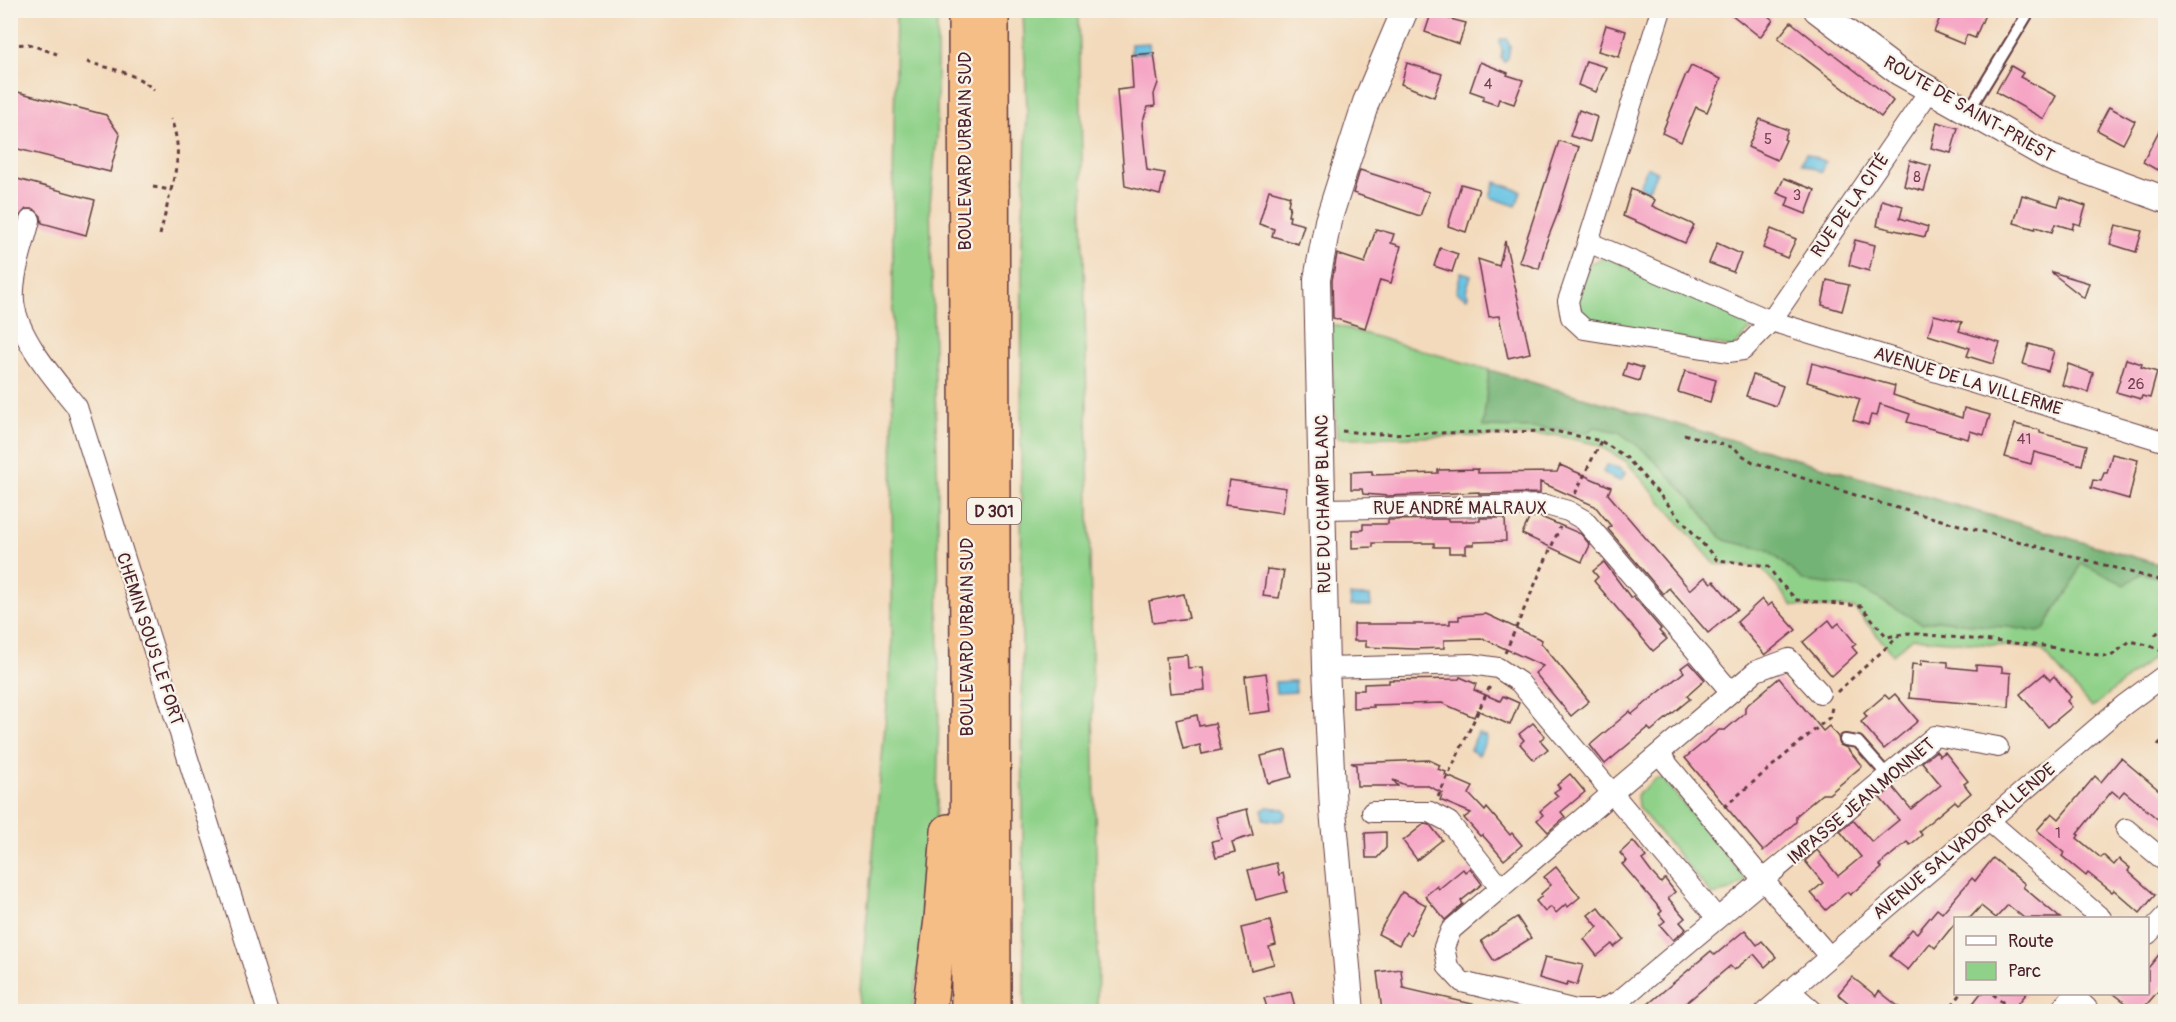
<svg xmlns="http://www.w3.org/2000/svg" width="2176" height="1022" viewBox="0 0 2176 1022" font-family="Pangolin,sans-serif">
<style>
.green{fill:#8fd189;stroke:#6c785a;stroke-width:1.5}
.forest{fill:#73b375;stroke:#5e6950;stroke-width:1.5}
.water{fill:#66c3e4;stroke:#587188;stroke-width:1.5}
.building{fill:#f6a5c4}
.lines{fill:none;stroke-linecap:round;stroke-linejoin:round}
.service-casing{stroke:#633b41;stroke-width:14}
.minor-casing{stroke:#633b41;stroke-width:22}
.tertiary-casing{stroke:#633b41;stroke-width:28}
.trunk-casing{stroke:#633b41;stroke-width:36}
.path{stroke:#633b41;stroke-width:3;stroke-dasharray:4.5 4.5;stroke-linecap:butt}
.service{stroke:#fff;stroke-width:10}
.minor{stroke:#fff;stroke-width:20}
.tertiary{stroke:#fff;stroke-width:26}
.trunk{stroke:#f6be87;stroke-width:33}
.labels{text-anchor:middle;stroke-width:4.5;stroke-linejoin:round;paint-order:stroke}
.number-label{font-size:15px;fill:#754051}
.shield{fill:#f7f3e8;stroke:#7e5f64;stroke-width:1.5}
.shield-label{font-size:16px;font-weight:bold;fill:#4a1f2b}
.street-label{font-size:18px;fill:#4a1f2b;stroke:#f7f3e8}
</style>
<rect width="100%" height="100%" fill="#f7f3e8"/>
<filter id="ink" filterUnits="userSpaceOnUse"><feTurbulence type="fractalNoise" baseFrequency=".0167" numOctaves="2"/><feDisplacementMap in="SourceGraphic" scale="12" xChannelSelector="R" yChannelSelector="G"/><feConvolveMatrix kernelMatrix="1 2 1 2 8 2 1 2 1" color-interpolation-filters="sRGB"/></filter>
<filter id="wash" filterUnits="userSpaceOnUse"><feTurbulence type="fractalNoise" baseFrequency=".008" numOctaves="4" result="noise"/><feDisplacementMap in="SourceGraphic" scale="24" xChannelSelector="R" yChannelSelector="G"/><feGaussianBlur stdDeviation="1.35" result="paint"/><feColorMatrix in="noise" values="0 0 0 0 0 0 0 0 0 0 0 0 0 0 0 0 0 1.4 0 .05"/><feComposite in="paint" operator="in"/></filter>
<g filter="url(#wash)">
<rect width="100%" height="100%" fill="#f3dabc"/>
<!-- green -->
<g class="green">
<polygon points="896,11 937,11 937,136 930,203 938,496 939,702 937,807 928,903 912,1011 858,1012 892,652 893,191"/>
<polygon points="1023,11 1079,11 1098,957 1097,1011 1024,1011 1021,481 1022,241 1027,113"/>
<polygon points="1606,257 1750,322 1751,329 1733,348 1585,322 1573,304 1590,263"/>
<polygon points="1328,323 2165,566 2165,647 2092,708 2041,649 1912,638 1893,654 1854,608 1793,606 1761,567 1715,564 1626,461 1596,444 1555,435 1337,438"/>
<polygon points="1655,779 1663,779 1744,876 1745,881 1730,891 1712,895 1638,807 1637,795"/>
</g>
<!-- forest -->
<polygon class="forest" points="1489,370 2165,566 2165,585 2160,578 2142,573 2125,585 2081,563 2071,588 2056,608 2044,630 2038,632 2008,627 1986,626 1937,620 1923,624 1859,588 1804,581 1768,550 1727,541 1721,537 1691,499 1646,452 1619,432 1595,427 1586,433 1563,429 1483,427"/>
<!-- water -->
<g class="water">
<polygon points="1502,39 1507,39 1510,46 1508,58 1504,62 1501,58 1502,50 1499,41"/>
<polygon points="1149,43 1150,52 1131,54 1131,44"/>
<polygon points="1806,153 1826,162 1822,172 1801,163"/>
<polygon points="1647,167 1657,172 1648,190 1639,186"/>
<polygon points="1495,182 1521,191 1516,206 1490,197"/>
<polygon points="1461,272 1471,275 1466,291 1468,295 1467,298 1456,292"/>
<polygon points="1607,465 1618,468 1625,473 1621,481 1612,478 1603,472"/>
<polygon points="1350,596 1370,596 1371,606 1351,606"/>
<polygon points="1295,681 1296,692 1276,693 1275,682"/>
<polygon points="1478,733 1487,737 1479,755 1470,750"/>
<polygon points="1267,807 1284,809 1286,814 1283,820 1277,821 1264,819 1263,810"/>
</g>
<g id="blocks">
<!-- building -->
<g class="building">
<polygon points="1726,10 1761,10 1773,20 1760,37"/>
<polygon points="1943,10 1987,10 1975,38 1967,35 1963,44 1934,32"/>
<polygon points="1431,14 1466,23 1459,44 1425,32"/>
<polygon points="1791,22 1831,54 1832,53 1887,95 1893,101 1881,117 1778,38"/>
<polygon points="1606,25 1626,31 1619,57 1598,51"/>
<polygon points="1154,53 1158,83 1154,94 1155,106 1148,107 1142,123 1147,170 1165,173 1160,195 1125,186 1117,90 1133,88 1131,55"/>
<polygon points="1586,61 1606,67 1596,92 1578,85"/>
<polygon points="1480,62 1508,73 1507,75 1523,80 1514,104 1499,99 1497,105 1482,100 1484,96 1470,91"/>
<polygon points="1407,63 1442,74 1434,97 1401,84"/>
<polygon points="1691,66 1721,79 1707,112 1696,107 1681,142 1662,133 1686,74 1687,74"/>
<polygon points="2011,66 2023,73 2020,77 2056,96 2044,119 1996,92"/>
<polygon points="10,90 106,115 120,135 110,172 10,147"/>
<polygon points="2109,107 2135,121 2123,144 2097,130"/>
<polygon points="1579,110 1597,117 1590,142 1570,136"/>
<polygon points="2166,117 2166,172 2158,168 2157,170 2143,162"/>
<polygon points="1760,119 1788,130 1784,139 1786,140 1777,160 1748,147"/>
<polygon points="1937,122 1958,128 1951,153 1931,148"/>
<polygon points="1559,141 1579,147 1557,215 1546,243 1539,269 1519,262"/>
<polygon points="1910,160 1931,166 1924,191 1904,186"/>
<polygon points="1360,170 1429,192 1420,216 1353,193"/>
<polygon points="10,177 95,200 86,235 42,223 41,216 34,209 26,209 19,217 10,214"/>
<polygon points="1784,178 1815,190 1806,214 1786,206 1789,198 1777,193"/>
<polygon points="1461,184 1479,189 1466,232 1448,226"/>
<polygon points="1631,189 1655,200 1652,206 1694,225 1685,243 1623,216"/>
<polygon points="1269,190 1290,196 1288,205 1290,206 1288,216 1290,216 1289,221 1304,225 1298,244 1272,236 1274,229 1259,224"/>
<polygon points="2022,195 2058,206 2061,197 2086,206 2080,225 2074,223 2072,229 2055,224 2052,232 2036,227 2035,229 2014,223"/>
<polygon points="1882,200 1903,206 1900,218 1928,227 1925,237 1877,226"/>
<polygon points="2116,225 2142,231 2136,252 2110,244"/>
<polygon points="1376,229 1394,234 1391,243 1401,246 1391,283 1380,280 1365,328 1333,318 1332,280 1337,254 1365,263"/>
<polygon points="1771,229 1796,239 1787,258 1763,248"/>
<polygon points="1855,240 1875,245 1869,271 1849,265"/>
<polygon points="1505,241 1530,353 1508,358 1499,316 1489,317 1478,259 1499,266"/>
<polygon points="1717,243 1741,254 1733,272 1709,263"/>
<polygon points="1440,248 1458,254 1452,272 1434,266"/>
<polygon points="2052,272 2089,283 2084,298 2052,273"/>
<polygon points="1827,280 1849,285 1842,311 1822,305"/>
<polygon points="1934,315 1962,322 1959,331 2000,343 1993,364 1967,356 1970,348 1928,335"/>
<polygon points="2029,344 2054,351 2048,371 2023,364"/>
<polygon points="2126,359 2142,364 2141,367 2157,372 2150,398 2142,396 2141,399 2116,392"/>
<polygon points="1627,363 1643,368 1639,381 1623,376"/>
<polygon points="1812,363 1895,386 1893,395 1962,418 1964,408 1990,415 1984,435 1970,431 1968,439 1907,422 1910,414 1880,404 1877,416 1871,415 1868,425 1853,420 1860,399 1807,382"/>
<polygon points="2068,364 2093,373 2088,392 2062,385"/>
<polygon points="1685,371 1716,380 1710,402 1678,392"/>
<polygon points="1753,375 1783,386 1776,406 1746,396"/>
<polygon points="2015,424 2040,430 2040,433 2087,445 2082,465 2034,452 2031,464 2005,457"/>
<polygon points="2112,454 2138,460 2129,499 2091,488 2093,480 2101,481 2104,473 2107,473"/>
<polygon points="1560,465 1611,487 1608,494 1690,590 1705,577 1711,583 1714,581 1737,609 1708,633 1669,588 1663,594 1608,529 1611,526 1595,506 1540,482 1540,493 1479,494 1479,492 1388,496 1363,494 1362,489 1351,489 1351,472 1372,471 1372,475 1438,473 1438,470 1478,469 1478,473 1557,472"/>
<polygon points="1229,480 1286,488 1282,513 1225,505"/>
<polygon points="1530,517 1541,517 1581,534 1590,545 1582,562 1522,534"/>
<polygon points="1480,518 1505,518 1506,541 1474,542 1474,545 1466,545 1466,553 1449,553 1449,547 1434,547 1434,543 1373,543 1373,547 1352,548 1352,530 1363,530 1363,524 1388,524 1388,520 1448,519 1448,521 1480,521"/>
<polygon points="1604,562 1631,598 1633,596 1661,629 1659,631 1667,639 1653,651 1594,581 1598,577 1593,571"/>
<polygon points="1267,569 1284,571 1279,598 1263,596"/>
<polygon points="1184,594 1189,618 1153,623 1149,601"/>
<polygon points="1762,599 1768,606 1772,603 1796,630 1765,655 1737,622"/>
<polygon points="1486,614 1542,640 1541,643 1589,701 1571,716 1535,673 1543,666 1484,639 1444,640 1444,648 1414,649 1366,647 1366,641 1354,641 1354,624 1450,624 1450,620 1459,620 1459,616"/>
<polygon points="1829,620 1834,627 1839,623 1856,644 1852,647 1857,653 1832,676 1803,642"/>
<polygon points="1187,655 1188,668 1203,667 1205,690 1170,693 1166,657"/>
<polygon points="1921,660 1948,662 1948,667 1976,670 1976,665 2002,667 2002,672 2011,673 2009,707 1909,698 1912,664 1921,665"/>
<polygon points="1689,662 1705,680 1687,696 1690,699 1651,731 1648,728 1605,764 1590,745 1630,711 1632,714 1684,672 1681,668"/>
<polygon points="1266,673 1271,711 1249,714 1245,676"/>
<polygon points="2044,674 2050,680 2054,676 2071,697 2067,701 2072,707 2048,727 2020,694"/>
<polygon points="1460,677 1476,684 1474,690 1500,701 1503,696 1519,703 1510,725 1477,710 1474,717 1442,703 1373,705 1374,707 1353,708 1353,690 1364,690 1364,684 1389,683 1389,680 1459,679"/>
<polygon points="1779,678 1823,731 1829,726 1838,737 1840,745 1847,748 1862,766 1829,794 1822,794 1796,816 1796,822 1763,851 1685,758 1719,730 1725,730 1745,713 1745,707"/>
<polygon points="1895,694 1918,721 1884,749 1861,722 1867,717 1864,713 1885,695 1889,699"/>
<polygon points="1197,715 1199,726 1215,723 1221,750 1202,754 1200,745 1183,749 1176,720"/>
<polygon points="1533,723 1545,736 1540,740 1548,749 1534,760 1520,744 1524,740 1519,734"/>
<polygon points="1286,750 1292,777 1268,783 1261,756"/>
<polygon points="1936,751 1940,756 1945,752 1952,761 1968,781 1964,784 1971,793 1958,804 1955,801 1919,831 1922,835 1910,845 1907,842 1879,865 1882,868 1850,895 1847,892 1826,910 1811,893 1823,883 1805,861 1817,850 1838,876 1861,857 1840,831 1853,820 1872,842 1899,820 1880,798 1893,787 1911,809 1941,785 1922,762"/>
<polygon points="2121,758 2166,796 2166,826 2124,791 2119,797 2112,791 2077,834 2079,835 2077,838 2101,858 2103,855 2114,865 2119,859 2130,868 2128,871 2155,895 2140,913 2114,890 2112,892 2088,873 2086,876 2062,856 2064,853 2037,830 2052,813 2059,819 2095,776 2101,782"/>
<polygon points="1429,760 1440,765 1438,769 1446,772 1445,775 1473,787 1469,794 1485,811 1487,808 1510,835 1512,833 1522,845 1504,860 1486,839 1482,835 1480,836 1464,818 1471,813 1440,800 1443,793 1426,785 1405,785 1393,780 1398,786 1357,786 1356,765 1351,763"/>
<polygon points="1570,774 1585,792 1561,812 1565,817 1548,832 1537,820 1543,815 1540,811 1558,796 1554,792 1560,788 1557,785"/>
<polygon points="1247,809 1253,835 1232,842 1235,852 1216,857 1212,841 1221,839 1216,817"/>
<polygon points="1424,824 1430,825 1442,840 1417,860 1403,841"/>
<polygon points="1386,832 1386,848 1377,858 1366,858 1365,833"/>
<polygon points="1633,841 1646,857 1642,860 1651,872 1661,883 1665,879 1675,892 1668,898 1685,918 1680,922 1686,929 1673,940 1660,925 1665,921 1659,914 1662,911 1622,864 1627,861 1620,853"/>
<polygon points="1993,858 2025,884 2023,887 2060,918 2024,918 2008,905 1996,918 1981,906 1970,918 1956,918 1956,922 1935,948 1930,943 1908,970 1890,956 1912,929 1917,933 1937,909 1942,913 1972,878 1975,881"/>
<polygon points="1276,863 1279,875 1283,873 1287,892 1256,900 1248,870"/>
<polygon points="1556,867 1580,897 1568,907 1566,904 1556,913 1551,907 1545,912 1536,901 1542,896 1541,894 1551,885 1544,877"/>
<polygon points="1470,868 1482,884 1461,901 1463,904 1445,920 1425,896 1437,886 1439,889 1463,869 1465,872"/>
<polygon points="1402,892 1426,905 1410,935 1406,932 1399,945 1378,934"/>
<polygon points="1598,907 1624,939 1614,947 1612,944 1597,956 1584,939 1598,927 1588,915"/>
<polygon points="1517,917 1531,938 1494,961 1481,941"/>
<polygon points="1270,921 1276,945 1269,947 1274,964 1251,970 1241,928"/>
<polygon points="1745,930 1757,945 1762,941 1776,957 1765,967 1754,954 1734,970 1730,966 1679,1009 1675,1005 1667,1011 1640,1011 1711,951 1715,955"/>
<polygon points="2166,946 2166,982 2141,1011 2120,1011 2127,1004 2113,993 2148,993 2148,968"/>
<polygon points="1545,957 1583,965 1577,985 1568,982 1566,986 1539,978"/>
<polygon points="1401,969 1403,988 1481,1006 1480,1011 1382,1011 1377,972"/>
<polygon points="1852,977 1876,996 1879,991 1904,1011 1858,1011 1838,994"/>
<polygon points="1291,992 1296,1011 1268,1011 1264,998"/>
<polygon points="1981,993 2027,993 2012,1011 1967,1011"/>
</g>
</g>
</g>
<g filter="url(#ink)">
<use href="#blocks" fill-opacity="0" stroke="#633b41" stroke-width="1.5"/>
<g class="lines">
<defs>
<g id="service">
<polyline points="1968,112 2030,10"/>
<polyline points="1845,740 1858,742 1888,776"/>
</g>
<g id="minor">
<polyline points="1661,10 1588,242 1771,321 2166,442"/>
<path d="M 30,220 C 24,245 12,275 14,301 C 17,336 55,380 77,407 L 268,1012"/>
<polyline points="1588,242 1568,301 1571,317 1584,329 1728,352 1743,350 1771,321 1930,90"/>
<polyline points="1323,509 1546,505 1568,511 1584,520 1731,692"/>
<polyline points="1326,668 1471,664 1498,668 1519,682 1717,918"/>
<polyline points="1820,693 1789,659 1756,671 1451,930 1444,947 1448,967 1462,982 1576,1010 1600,1010 1619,1001 1935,736 1998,747"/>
<polyline points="1659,754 1764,881 1829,956"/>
<polyline points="1372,812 1430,812 1449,822 1501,888"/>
<polyline points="1989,821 2101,918"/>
<polyline points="2126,829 2166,862"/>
<polyline points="2148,934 2166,915"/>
<polyline points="1789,990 1814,1012"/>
<polyline points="1765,1012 2124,705 2166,674"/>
<polyline points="2059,1012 2073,995 2087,1008"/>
</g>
<g id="tertiary">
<polyline points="1817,10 1899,72 2051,158 2166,200"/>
<polyline points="1351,1012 1333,810 1326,668 1317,279 1328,221 1366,102 1405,10"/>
</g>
<g id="trunk">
<polyline points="965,10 968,1012"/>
<polyline points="992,10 994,1012"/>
<polyline points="929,1012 941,919 948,831"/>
</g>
</defs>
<!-- service casing -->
<use href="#service" class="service-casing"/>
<!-- minor casing -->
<use href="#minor" class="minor-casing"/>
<!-- tertiary casing -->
<use href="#tertiary" class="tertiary-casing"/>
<!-- trunk casing -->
<use href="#trunk" class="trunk-casing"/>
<!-- path -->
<g class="path">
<polyline points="10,45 28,44 57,54"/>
<path d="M 87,62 C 111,69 135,72 154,90"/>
<path d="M 153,187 L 171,190 C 178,161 181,148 171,119"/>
<polyline points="160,235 171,190"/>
<polyline points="1342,431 1374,434 1554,431 1601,441 1627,458 1717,560 1768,566 1779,582 1797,600 1861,606 1887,637 1908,633 2044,646 2110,657 2130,641 2148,645 2166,653"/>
<polyline points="1684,434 1735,448 1739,453 1753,462 1883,504 2166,582"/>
<polyline points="1575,494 1601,441"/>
<polyline points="2155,635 2166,625"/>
<polyline points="1505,653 1560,527"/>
<polyline points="1837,692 1899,636"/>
<polyline points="2158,745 2166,736"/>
<polyline points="1438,797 1491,684"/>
<polyline points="1724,807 1830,717 1832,707"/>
<polyline points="1993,994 2014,1012"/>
<polyline points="1946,1012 1961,994"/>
</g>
<!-- service -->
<use href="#service" class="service"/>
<!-- minor -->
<use href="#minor" class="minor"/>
<!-- tertiary -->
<use href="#tertiary" class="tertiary"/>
<!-- trunk -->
<use href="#trunk" class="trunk"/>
</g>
</g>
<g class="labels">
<!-- number labels -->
<g class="number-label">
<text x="1488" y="89">4</text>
<text x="1768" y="144">5</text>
<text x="1917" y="182">8</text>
<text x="1797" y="200">3</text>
<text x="2136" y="389">26</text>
<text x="2024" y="444">41</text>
<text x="2058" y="838">1</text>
</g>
<!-- shield labels -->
<rect class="shield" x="967" y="498" width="54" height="26" rx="4.5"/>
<g class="shield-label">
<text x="994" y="517">D 301</text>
</g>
<!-- street labels -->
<g class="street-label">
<text transform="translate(1969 109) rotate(30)" y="6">ROUTE DE SAINT-PRIEST</text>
<text transform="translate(965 151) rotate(-90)" y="6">BOULEVARD URBAIN SUD</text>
<text transform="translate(1850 205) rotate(-55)" y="6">RUE DE LA CITÉ</text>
<text transform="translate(1968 381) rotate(17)" y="6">AVENUE DE LA VILLERME</text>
<text transform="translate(1323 504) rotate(-91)" y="6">RUE DU CHAMP BLANC</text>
<text x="1460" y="514">RUE ANDRÉ MALRAUX</text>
<text transform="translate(967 637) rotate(-90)" y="6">BOULEVARD URBAIN SUD</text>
<text transform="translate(150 639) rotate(72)" y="6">CHEMIN SOUS LE FORT</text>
<text transform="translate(1861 801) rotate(-40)" y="6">IMPASSE JEAN MONNET</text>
<text transform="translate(1964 841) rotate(-40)" y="6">AVENUE SALVADOR ALLENDE</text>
</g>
</g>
<!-- margin -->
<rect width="2176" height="1022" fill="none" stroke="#f7f3e8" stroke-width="36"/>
<!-- legend -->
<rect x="1954" y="917" width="195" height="78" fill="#f7f3e8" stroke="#b29e9c" stroke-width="1.5"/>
<rect x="1966" y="936" width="30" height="9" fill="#ffffff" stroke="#b29e9c" stroke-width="1.5"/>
<text x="2008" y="947" font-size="18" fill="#4a1f2b">Route</text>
<rect x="1966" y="962" width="30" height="18" fill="#8fd189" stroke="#b29e9c" stroke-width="1.5"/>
<text x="2008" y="977" font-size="18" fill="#4a1f2b">Parc</text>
</svg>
